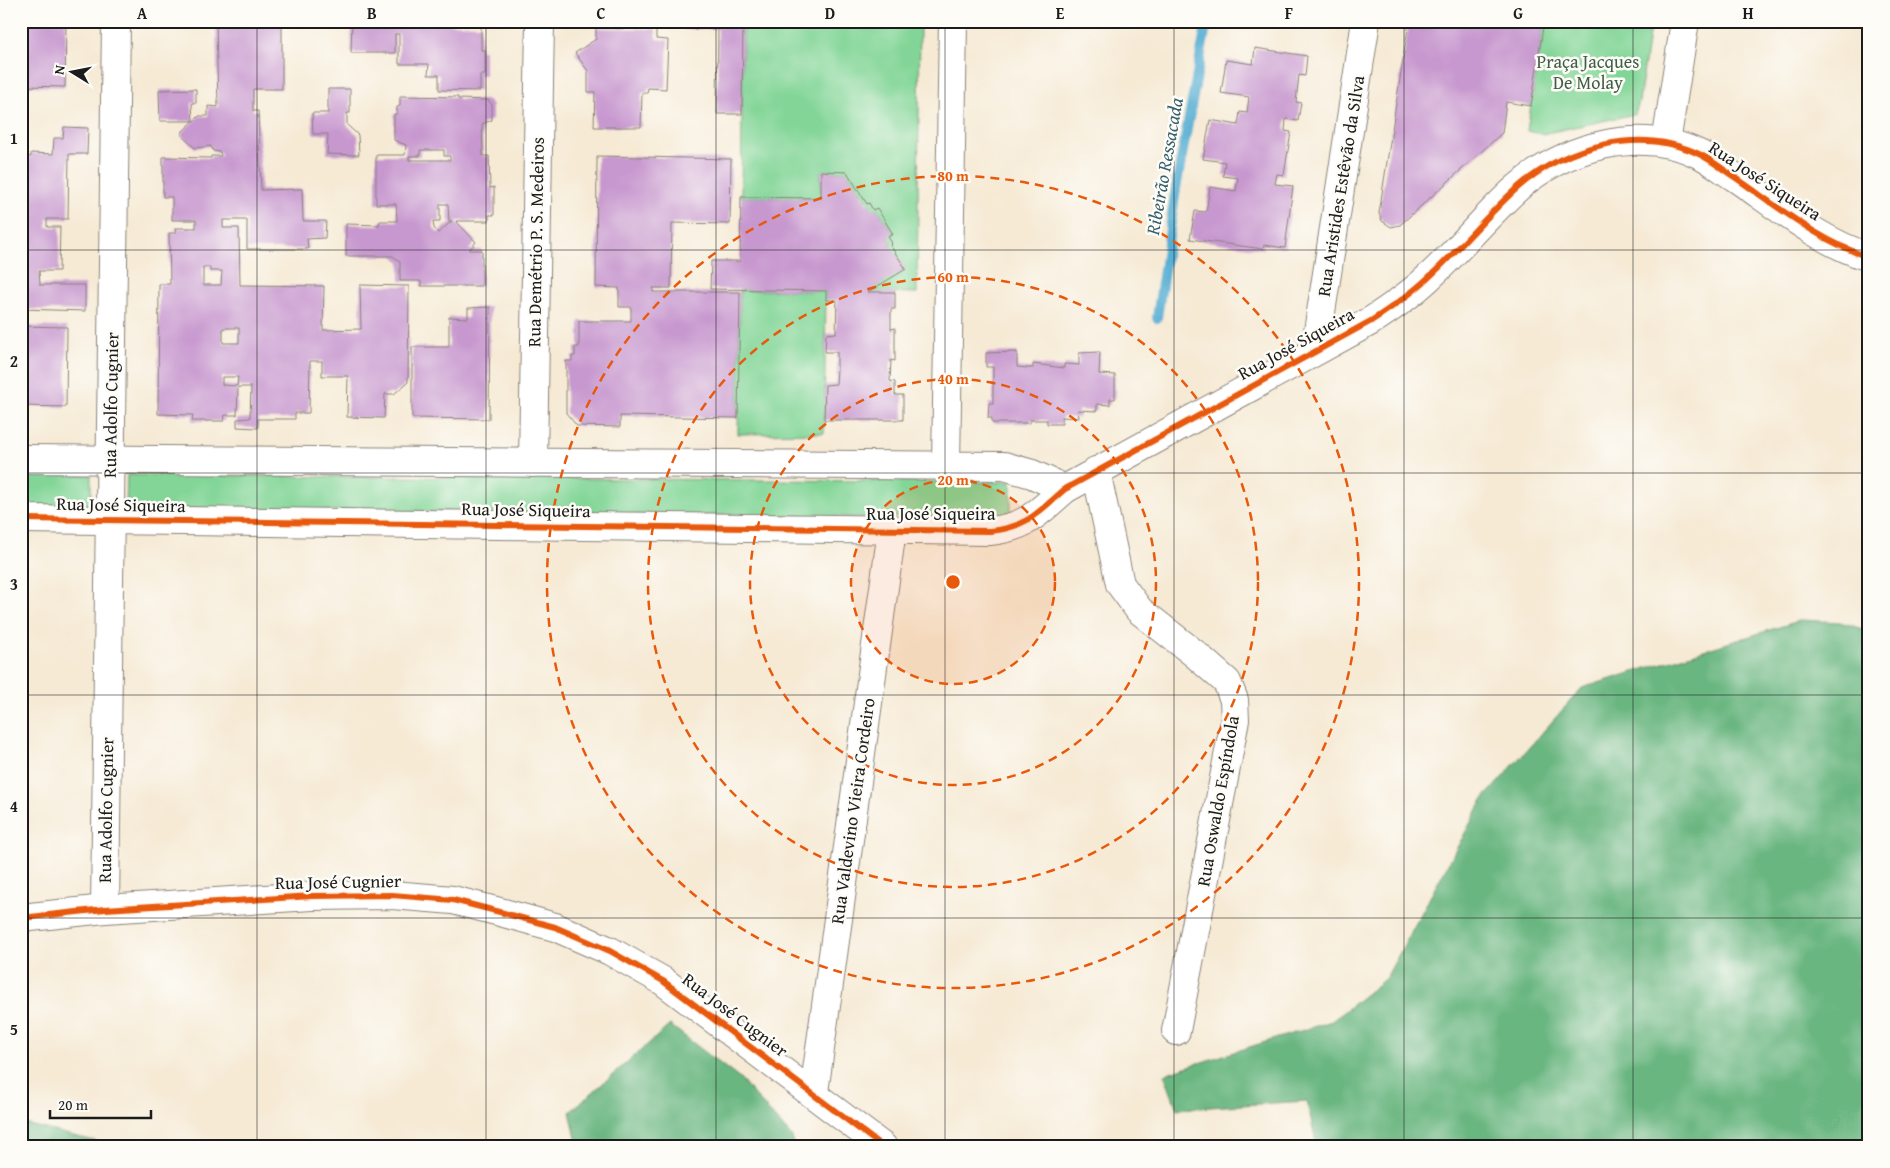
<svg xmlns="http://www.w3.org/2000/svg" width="1890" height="1168" viewBox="0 0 1890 1168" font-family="'Gentium Book Plus',serif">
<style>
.green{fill:#82d597;stroke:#4f785a}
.forest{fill:#69b680;stroke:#42694e}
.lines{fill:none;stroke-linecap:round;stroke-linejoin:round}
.stream{stroke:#56aed3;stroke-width:10}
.building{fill:#c798cf;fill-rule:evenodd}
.minor-casing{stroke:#898378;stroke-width:30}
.minor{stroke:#fff;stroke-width:28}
.cycleway-casing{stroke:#fdfcf7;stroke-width:9}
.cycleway{stroke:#e8590c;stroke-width:6}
.grid{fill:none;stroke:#1c1c1c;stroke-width:1;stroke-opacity:0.55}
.ring{fill:none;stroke:#e8590c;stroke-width:2.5;stroke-dasharray:9 6}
.labels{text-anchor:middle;stroke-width:5;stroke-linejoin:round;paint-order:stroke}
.park-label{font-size:18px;fill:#405d47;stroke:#fdfcf7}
.street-label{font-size:18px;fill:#1c1c1c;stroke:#fdfcf7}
.water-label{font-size:19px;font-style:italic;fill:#365e6e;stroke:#fdfcf7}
.centre{fill:#e8590c;stroke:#fdfcf7;stroke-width:2.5}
.ring-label{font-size:15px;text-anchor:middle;font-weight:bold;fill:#e8590c;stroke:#fdfcf7;stroke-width:5;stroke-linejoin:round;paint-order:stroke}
.neatline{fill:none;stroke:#1c1c1c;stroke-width:2}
.grid-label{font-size:16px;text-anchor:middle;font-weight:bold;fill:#1c1c1c}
</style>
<rect width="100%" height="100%" fill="#fdfcf7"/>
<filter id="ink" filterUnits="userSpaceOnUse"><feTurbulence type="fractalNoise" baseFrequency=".02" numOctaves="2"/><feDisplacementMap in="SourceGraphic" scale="10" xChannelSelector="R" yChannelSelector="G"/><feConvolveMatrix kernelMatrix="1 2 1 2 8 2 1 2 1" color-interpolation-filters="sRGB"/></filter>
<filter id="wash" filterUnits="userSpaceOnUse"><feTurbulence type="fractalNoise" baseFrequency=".0096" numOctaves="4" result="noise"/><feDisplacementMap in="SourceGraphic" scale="20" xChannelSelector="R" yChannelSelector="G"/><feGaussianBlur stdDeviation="1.12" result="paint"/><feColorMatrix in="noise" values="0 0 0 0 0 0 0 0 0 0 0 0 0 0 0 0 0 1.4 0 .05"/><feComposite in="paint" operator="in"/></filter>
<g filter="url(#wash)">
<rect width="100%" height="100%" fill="#f6ead5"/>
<!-- green -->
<g class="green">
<polygon points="743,21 920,21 917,293 868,292 905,269 890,245 892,243 888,237 893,233 877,208 873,210 847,172 821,171 821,198 741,197"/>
<polygon points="1544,21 1651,21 1639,102 1635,114 1542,134 1527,131"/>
<polygon points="740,290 826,291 824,433 738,434"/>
<polygon points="21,474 91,475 91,507 21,506"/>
<polygon points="127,475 1011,482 1011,519 126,508"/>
</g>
<!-- forest -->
<g class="forest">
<polygon points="1802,620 1840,622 1869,631 1869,1147 1317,1147 1307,1101 1177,1109 1164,1074 1332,1021 1386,978 1484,798 1582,688"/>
<polygon points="670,1025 740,1079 792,1137 793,1147 578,1147 570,1112"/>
<polygon points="21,1123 119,1147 21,1147"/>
</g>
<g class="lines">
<!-- stream -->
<polyline class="stream" points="1157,318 1176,188 1207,21"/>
</g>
<g id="blocks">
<!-- building -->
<g class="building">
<polygon points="25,21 66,22 65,87 25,86 25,82 21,82 21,25 25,25"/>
<path d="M 216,21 L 282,22 L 282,89 L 253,89 L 253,111 L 258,111 L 261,190 L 302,189 L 303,221 L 326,221 L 325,238 L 307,239 L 308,249 L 247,249 L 247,220 L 223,220 L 223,228 L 239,228 L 240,285 L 324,286 L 323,330 L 361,329 L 360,285 L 409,286 L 408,382 L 394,394 L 385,394 L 384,418 L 347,417 L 348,376 L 322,376 L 322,361 L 310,361 L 309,413 L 295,413 L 295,419 L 258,419 L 258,428 L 237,427 L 237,419 L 250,418 L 251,387 L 238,387 L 237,415 L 225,415 L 224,421 L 192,421 L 193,415 L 158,414 L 159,284 L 170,284 L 169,233 L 176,233 L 175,228 L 196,228 L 196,220 L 172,220 L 172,197 L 163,197 L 163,157 L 211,158 L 211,156 L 221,156 L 220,152 L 213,151 L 211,146 L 195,148 L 182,136 L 182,132 L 199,116 L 208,116 L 208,106 L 218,107 ZM 203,267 L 210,267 L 210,271 L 222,271 L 221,285 L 203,285 ZM 223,328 L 239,328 L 239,343 L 223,343 ZM 222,377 L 238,377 L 237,386 L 222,385 Z"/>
<polygon points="352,21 481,25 481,50 485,50 485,75 480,75 480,91 439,90 439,75 428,75 429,64 399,64 399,34 395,34 395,53 351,53"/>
<polygon points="593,21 671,21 671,25 593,26"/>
<polygon points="677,21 743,21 742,114 717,114 718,29 677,29"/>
<polygon points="1409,21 1544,21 1531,106 1506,102 1502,133 1400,225 1391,227 1382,221 1379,213"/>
<polygon points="596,28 656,29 656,39 668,40 666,89 648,88 647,93 642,93 641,127 594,127 595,92 588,92 588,71 575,53 596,39"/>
<polygon points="1255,48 1307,56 1305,76 1299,75 1296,102 1301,103 1298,121 1286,119 1285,131 1291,132 1284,175 1277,174 1275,184 1293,186 1285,248 1264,245 1263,249 1190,239 1195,211 1206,212 1210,187 1236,191 1238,178 1223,176 1225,162 1203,159 1210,120 1238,125 1240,112 1247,113 1249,97 1221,93 1226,60 1253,64"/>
<polygon points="196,89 196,103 192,103 193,121 160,121 159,90"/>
<polygon points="328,89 350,89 350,113 347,113 347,125 358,135 359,155 327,154 328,134 313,134 312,113 328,113"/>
<path d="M 400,96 L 458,97 L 458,99 L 488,100 L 492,105 L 492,120 L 482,124 L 483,156 L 489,156 L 490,188 L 494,187 L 494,215 L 489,215 L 489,221 L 456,221 L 476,242 L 469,250 L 482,250 L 482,286 L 421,286 L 421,281 L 400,281 L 400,262 L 393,256 L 346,256 L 346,224 L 379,225 L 380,221 L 397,221 L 396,204 L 376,204 L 376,155 L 405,155 L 406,145 L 394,140 L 394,114 L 397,114 L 397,107 L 400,106 ZM 420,150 L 444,150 L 444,156 L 450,156 L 450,160 L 409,160 L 409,156 L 420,156 ZM 440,204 L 448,204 L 449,221 L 452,221 L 438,233 L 434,228 L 433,221 L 440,221 Z"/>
<polygon points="64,127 88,128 87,154 69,154 68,219 47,219 47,227 60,227 59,271 39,271 40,285 85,285 85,311 21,309 21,156 31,157 31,153 53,154 54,138 63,138"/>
<polygon points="597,156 731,159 730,224 672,223 671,288 653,288 653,292 740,292 738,418 620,416 620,427 577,426 566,413 566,361 572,361 572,356 575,356 575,347 579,347 579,321 631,321 631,307 619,307 619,288 596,287"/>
<polygon points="821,171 847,172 867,204 869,203 873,210 877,208 893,234 888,237 892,243 890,245 906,269 868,292 895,292 895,309 891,309 891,329 895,328 895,361 891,360 890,381 895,382 895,395 903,395 903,420 824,420 825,385 836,384 837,368 837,352 825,352 826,334 836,333 837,300 826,300 826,291 710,289 711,261 740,261 741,197 821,198"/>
<polygon points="490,307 489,419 412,418 412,347 449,347 449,317 468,318 468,308"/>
<polygon points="21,326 67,327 66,407 21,406"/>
<polygon points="1017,352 1017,367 1028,368 1033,368 1033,364 1064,368 1064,364 1079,365 1079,353 1100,352 1099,374 1115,375 1115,399 1110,399 1110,405 1097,404 1097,411 1078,410 1079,418 1062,417 1062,424 1047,424 1047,420 1030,420 1030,423 992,423 992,418 988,418 989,403 993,403 993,367 986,367 986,353"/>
</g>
</g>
</g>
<g filter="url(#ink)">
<use href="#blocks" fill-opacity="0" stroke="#898378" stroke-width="1"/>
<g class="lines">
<defs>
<g id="minor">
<polyline points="1666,143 1685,21"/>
<polyline points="1315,351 1366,21"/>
<polyline points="21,459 1004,466 1032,474 1065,489"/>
<polyline points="533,463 540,21"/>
<polyline points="946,466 953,21"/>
<polyline points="1096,471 1120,584 1139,610 1195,654 1227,682 1234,700 1235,720 1176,1031"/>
<path d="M 21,519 L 990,531 C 1028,527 1037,513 1065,489 L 1371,321 C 1391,308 1410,295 1428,278 C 1459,250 1485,217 1516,189 C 1565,146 1640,125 1701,155 C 1713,161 1725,171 1736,178 C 1777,206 1820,242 1869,257"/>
<polyline points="105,909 116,21"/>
<polyline points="21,918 105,909 312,896 392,895 453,900 500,912 555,927 610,951 663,981 883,1147"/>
<polyline points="814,1092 892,530"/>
</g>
</defs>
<!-- minor casing -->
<use href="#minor" class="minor-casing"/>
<!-- minor -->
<use href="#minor" class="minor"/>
<defs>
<g id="cycleway">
<path d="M 21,519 L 990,531 C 1028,527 1037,513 1065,489 L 1371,321 C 1391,308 1410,295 1428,278 C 1459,250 1485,217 1516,189 C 1565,146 1640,125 1701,155 C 1713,161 1725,171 1736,178 C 1777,206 1820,242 1869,257"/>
<polyline points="21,918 105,909 312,896 392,895 453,900 500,912 555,927 610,951 663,981 883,1147"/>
</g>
</defs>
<!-- cycleway casing -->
<use href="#cycleway" class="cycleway-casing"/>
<!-- cycleway -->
<use href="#cycleway" class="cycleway"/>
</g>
</g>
<!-- grid -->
<path class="grid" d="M 257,21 L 257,1147M 486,21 L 486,1147M 716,21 L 716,1147M 945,21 L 945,1147M 1174,21 L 1174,1147M 1404,21 L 1404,1147M 1633,21 L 1633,1147M 21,250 L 1869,250M 21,473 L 1869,473M 21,695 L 1869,695M 21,918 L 1869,918"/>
<!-- distance rings -->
<circle cx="953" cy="582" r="102" fill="#e8590c" fill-opacity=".12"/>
<g class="ring">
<circle cx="953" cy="582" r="102"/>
<circle cx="953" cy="582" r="203"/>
<circle cx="953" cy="582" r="305"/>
<circle cx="953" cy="582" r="406"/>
</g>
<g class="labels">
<!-- park labels -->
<g class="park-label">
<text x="1588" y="68">Praça Jacques<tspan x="1588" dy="21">De Molay</tspan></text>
</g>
<!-- street labels -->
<g class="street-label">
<text transform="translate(1765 181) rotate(33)" y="6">Rua José Siqueira</text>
<text transform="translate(1341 186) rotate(-81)" y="6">Rua Aristides Estêvão da Silva</text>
<text transform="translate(536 242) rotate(-89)" y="6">Rua Demétrio P. S. Medeiros</text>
<text transform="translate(1296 344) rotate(-29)" y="6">Rua José Siqueira</text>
<text transform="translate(111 405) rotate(-89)" y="6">Rua Adolfo Cugnier</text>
<text transform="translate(121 505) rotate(1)" y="6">Rua José Siqueira</text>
<text transform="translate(526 510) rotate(1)" y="6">Rua José Siqueira</text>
<text x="931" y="520">Rua José Siqueira</text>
<text transform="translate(1218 801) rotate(-80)" y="6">Rua Oswaldo Espíndola</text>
<text transform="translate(106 810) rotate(-89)" y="6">Rua Adolfo Cugnier</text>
<text transform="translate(853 811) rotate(-82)" y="6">Rua Valdevino Vieira Cordeiro</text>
<text transform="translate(338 882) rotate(-1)" y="6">Rua José Cugnier</text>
<text transform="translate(735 1015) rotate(37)" y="6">Rua José Cugnier</text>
</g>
<!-- water labels -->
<g class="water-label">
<text transform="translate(1164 166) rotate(-80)" y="7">Ribeirão Ressacada</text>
</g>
</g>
<circle cx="953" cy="582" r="8" class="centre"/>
<g class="ring-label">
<text x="953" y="181">80 m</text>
<text x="953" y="282">60 m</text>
<text x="953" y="384">40 m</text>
<text x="953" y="485">20 m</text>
</g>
<!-- margin -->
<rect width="1890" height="1168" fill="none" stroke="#fdfcf7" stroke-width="55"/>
<!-- north arrow -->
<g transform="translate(72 72) rotate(280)" stroke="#fdfcf7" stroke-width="4" paint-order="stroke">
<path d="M0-4L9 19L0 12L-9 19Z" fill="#1c1c1c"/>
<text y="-8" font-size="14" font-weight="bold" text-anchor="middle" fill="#1c1c1c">N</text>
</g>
<!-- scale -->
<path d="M50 1110v8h101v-8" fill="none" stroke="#1c1c1c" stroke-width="2.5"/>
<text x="58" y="1110" font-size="15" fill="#1c1c1c" stroke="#fdfcf7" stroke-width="4" paint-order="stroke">20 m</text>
<rect x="28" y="28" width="1834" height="1112" class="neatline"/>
<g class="grid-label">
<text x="142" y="19">A</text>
<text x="372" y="19">B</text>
<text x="601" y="19">C</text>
<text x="830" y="19">D</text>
<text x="1060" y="19">E</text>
<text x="1289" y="19">F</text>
<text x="1518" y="19">G</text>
<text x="1748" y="19">H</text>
<text x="14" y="144">1</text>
<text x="14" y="367">2</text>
<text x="14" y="590">3</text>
<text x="14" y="812">4</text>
<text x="14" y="1035">5</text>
</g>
</svg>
